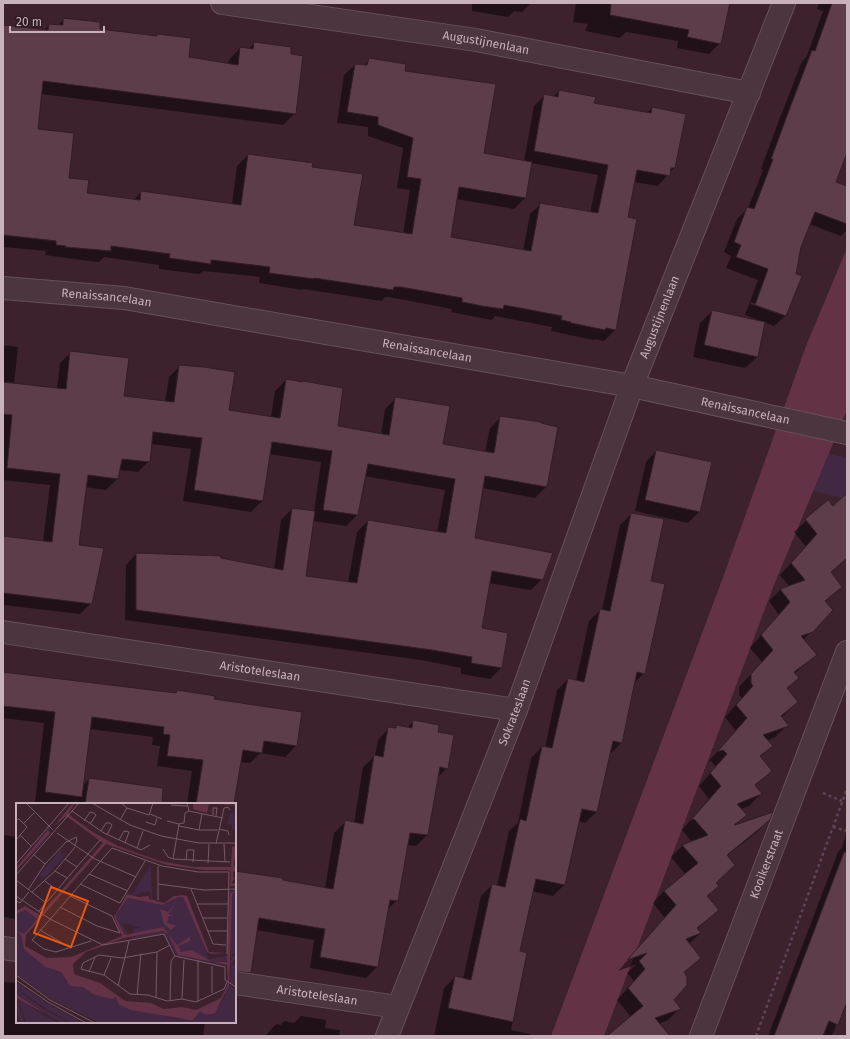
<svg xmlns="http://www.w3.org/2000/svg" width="850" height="1039" viewBox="0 0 850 1039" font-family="'Fira Sans',sans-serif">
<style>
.green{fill:#422843}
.water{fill:#633247}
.shadow{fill:#0007;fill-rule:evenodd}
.building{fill:#5d3d4a;stroke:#331d26}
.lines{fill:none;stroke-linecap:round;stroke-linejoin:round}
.street-casing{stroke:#67515a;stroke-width:24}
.path{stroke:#5d435a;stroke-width:2.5;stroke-dasharray:3 3;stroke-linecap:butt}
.street{stroke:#4d353f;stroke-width:22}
.labels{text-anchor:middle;stroke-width:3.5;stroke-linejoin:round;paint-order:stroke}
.street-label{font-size:12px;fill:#c8b1ba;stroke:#311b24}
.inset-road{fill:none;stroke:#755b65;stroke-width:1}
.view{fill:#e8590c;fill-opacity:0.15;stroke:#e8590c;stroke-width:2}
.inset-edge{fill:none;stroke:#c8b1ba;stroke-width:2}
</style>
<rect width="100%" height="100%" fill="#3d212d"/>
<!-- green -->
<polygon class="green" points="829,454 847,458 847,499 813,491"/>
<!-- water -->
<polygon class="water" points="847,248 847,410 774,585 604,1036 551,1036 725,572 806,346"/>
<!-- shadow -->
<g class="shadow">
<polygon points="467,3 531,3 522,12 514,11 508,17 472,11 472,4"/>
<polygon points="576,3 728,3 720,43 709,54 677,48 678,41 626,32 620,38 585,31 588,24 573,22"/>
<path d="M 819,3 L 847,3 L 847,150 L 835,182 L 847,187 L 847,230 L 841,236 L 809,224 L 800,247 L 785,316 L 774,326 L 764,322 L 757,357 L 745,368 L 693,357 L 700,323 L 712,311 L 757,321 L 758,320 L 745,315 L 758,280 L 726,268 L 731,256 L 724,252 L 737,219 L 748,208 L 763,170 L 761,169 L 781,115 L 802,61 L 807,56 L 823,11 L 817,9 ZM 751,302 L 781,313 L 781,315 L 750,304 Z"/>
<path d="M 64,19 L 99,30 L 155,37 L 157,35 L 187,58 L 228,64 L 229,60 L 240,48 L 248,49 L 255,43 L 295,113 L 283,125 L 41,94 L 33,129 L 68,179 L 86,194 L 134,200 L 141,192 L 232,204 L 237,166 L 248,155 L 311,168 L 353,225 L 403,234 L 410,190 L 397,188 L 403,148 L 368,136 L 368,127 L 337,123 L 344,75 L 355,65 L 363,66 L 370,59 L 404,72 L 483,154 L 524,161 L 534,106 L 545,95 L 553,97 L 559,91 L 593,104 L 647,113 L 652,108 L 674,168 L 658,186 L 634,182 L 627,218 L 615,330 L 604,341 L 595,339 L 593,340 L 551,331 L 552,327 L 495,316 L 492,320 L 471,316 L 451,312 L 452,309 L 389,297 L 385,297 L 382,301 L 303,289 L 302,290 L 259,283 L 260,277 L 203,271 L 199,274 L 159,269 L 159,265 L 104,257 L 99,262 L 89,261 L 45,255 L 46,251 L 3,247 L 3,26 L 43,31 L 49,25 L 57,26 ZM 531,163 L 598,175 L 590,213 L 541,204 L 530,214 L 523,251 L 450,238 L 456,199 L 514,209 L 525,198 Z"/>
<path d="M 3,345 L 18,347 L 14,384 L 57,389 L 60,363 L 71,352 L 123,396 L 165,402 L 169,377 L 180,366 L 228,411 L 271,417 L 275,391 L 286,380 L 337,427 L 381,435 L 385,409 L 396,398 L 442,445 L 485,452 L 490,428 L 501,417 L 546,487 L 535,498 L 482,488 L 474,539 L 542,579 L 531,590 L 489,583 L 481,629 L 501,668 L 490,679 L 461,674 L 461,668 L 421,660 L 125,620 L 126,565 L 136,554 L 220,559 L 274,570 L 281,520 L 292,509 L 314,512 L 321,462 L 269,454 L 262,501 L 251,512 L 183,501 L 191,449 L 151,444 L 149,461 L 138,472 L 119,470 L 117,479 L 106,490 L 85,487 L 77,546 L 91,603 L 80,614 L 3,605 L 3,537 L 43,542 L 50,485 L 3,480 ZM 364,476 L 445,490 L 437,533 L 368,521 L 357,532 L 348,583 L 305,577 L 313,521 L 346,526 L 357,515 Z"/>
<polygon points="656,451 711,462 699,512 688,523 635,511 646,462"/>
<polygon points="828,501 847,525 847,551 841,562 830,573 841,587 825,602 812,631 803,640 815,655 794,674 786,689 797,702 781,718 787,726 775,737 767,741 771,746 760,757 771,771 755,786 761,794 749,806 741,809 745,815 733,827 769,819 757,832 726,856 715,883 718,886 707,897 718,910 697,929 700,933 689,944 700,958 683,973 673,1000 679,1009 668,1020 659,1024 657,1036 609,1036 631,1017 617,1000 634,981 627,973 637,964 618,971 665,918 653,903 664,891 685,874 671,857 683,845 692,842 682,830 681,831 709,799 699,786 716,767 711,761 708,762 736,731 725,717 742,698 739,695 739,687 762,662 750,648 779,615 769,601 780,590 789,586 780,575 806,547 794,532"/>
<polygon points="631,514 650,582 644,673 633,684 621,743 610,754 609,754 596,812 585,823 578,821 564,885 553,896 532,891 519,952 526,954 511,1030 530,1034 530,1036 434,1036 444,988 455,977 463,979 481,896 492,885 497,886 509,831 518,823 531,758 542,747 545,748 557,690 568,679 576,681 589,621 600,610 602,610 620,525"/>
<polygon points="3,674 174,694 177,691 213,700 296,746 285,757 260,753 250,763 240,762 233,804 187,804 192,771 157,766 160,746 152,745 153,737 90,729 82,787 89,779 114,804 76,804 77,800 73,804 46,804 35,802 44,723 3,718"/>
<polygon points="414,721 437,733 447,768 437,778 427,835 416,846 407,845 397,900 387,910 377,967 366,978 310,968 314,940 256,930 235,948 235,872 325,888 334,833 345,822 354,823 363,767 375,756 378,740 389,728 394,729 397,726 407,728"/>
<polygon points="847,830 847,998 833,1033 831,1036 768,1036 838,852 842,848"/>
<polygon points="3,835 17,837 17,919 3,917"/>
<polygon points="3,982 17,983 17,1022 205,1022 203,1036 3,1036"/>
<polygon points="301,1016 326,1020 325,1028 340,1030 339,1036 265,1036 276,1024 281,1025 284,1021 294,1023"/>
</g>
<!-- building -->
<g class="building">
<polygon points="611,3 730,3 721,44 687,37 689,30 610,15"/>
<polygon points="832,3 847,3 847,153 836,182 847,186 847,224 815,212 801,247 796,274 802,276 786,316 755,305 768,269 736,257 741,245 734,242 747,207 754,209 773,159 771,159 791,105 812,50 815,51"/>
<polygon points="63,18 100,22 100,29 157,36 157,34 191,38 189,57 238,65 240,47 253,49 254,42 291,47 291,54 303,56 296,114 43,81 38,129 74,133 69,178 89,180 87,193 140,200 141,191 241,205 248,154 313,163 312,167 363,174 354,225 412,234 421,179 407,177 413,138 378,125 378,117 347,112 355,64 367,65 369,58 406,64 405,71 496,84 484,153 532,162 526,198 459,187 451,237 531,251 540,203 598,213 608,165 534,151 544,94 558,97 559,90 596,97 594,103 651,113 652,107 686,114 675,168 671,168 670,176 637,170 628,217 637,219 616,330 606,328 605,330 571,323 571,322 561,320 562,316 504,305 503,309 482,306 462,302 462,298 401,287 394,287 393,290 314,278 314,279 269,273 270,267 211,260 211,264 169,258 170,254 111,246 111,251 65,247 66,246 56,245 56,241 3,235 3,25 48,30 49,24 63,25"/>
<polygon points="712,310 765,322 758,357 704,345"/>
<polygon points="70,351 129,358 124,396 174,402 179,365 204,367 235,372 229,410 280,418 286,379 302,382 303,381 343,388 338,426 389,435 395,397 450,406 443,444 494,453 500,416 541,422 541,423 558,427 547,487 485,476 475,538 553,553 543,580 492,571 482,628 508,633 502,668 471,663 472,657 432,650 136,610 136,553 221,556 221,558 283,570 292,508 315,511 306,576 357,583 368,520 446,533 455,479 368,464 358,515 323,510 332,451 305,447 272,442 263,501 194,490 202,438 153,432 150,462 122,459 118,479 88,475 79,545 104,548 92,604 3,593 3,536 52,542 60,474 7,468 12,415 3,414 3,382 66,389"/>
<polygon points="656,450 712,462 700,512 645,500"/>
<polygon points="847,493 847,558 831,572 842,587 825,601 833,610 813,632 801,636 817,655 794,672 799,678 787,688 798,702 781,716 789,726 763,735 773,746 760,756 772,771 755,785 762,794 737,804 747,815 734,825 735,825 773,812 770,820 727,855 735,865 716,883 719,886 707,896 719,910 697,928 701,933 686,939 701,958 684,972 687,977 687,985 674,1000 681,1009 655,1018 670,1036 607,1036 643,1006 628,988 645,969 639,961 647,953 627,960 676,905 664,891 698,863 682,845 708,835 694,819 690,821 721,786 710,773 727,754 723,750 717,752 747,718 736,705 753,686 751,683 751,674 773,650 761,635 790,602 780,589 805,580 791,563 817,534 805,519 828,500 833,506"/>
<polygon points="631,513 664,519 651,581 665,584 645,674 637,672 622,743 613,741 597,812 582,809 565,885 536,879 520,951 527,953 513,1022 448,1008 455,976 471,980 492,884 505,887 520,819 526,821 542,746 552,748 568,678 584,682 600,609 610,611"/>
<polygon points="3,672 176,693 177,690 215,696 214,699 302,712 297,746 264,741 262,753 243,750 234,804 196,804 203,760 167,756 170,735 163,734 164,727 92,717 82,797 45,792 55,712 3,706"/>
<polygon points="413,720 439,725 438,732 454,735 448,769 440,767 428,835 410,833 398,901 390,900 378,967 320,957 325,929 259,918 251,973 235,971 235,871 283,878 283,880 333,889 345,820 363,824 374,755 383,757 388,727 396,728 396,725 412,728"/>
<polygon points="89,778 163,788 162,804 85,804"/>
<polygon points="844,852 847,852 847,1002 838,1025 829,1021 823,1036 774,1036"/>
</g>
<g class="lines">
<defs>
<g id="street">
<path id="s1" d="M 222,3 L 476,40 L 749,93"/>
<path id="s2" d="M 3,288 L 124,298 L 632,386 L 847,433"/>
<path id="s3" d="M 3,632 L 516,710"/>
<polyline points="3,948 17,950"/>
<path id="s4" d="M 235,983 L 398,1007"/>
<path id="s5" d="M 387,1036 L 516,710 L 632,386 L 784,3"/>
<path id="s6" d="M 701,1036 L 847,652"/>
</g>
</defs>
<!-- street casing -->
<use href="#street" class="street-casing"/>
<!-- path -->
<g class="path">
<polyline points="823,793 842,801"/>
<polyline points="833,827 847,831"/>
<polyline points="756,1036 847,789"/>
</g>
<!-- street -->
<use href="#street" class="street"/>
</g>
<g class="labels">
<!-- street labels -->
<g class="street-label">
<text dy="4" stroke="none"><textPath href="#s1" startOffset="267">Augustijnenlaan</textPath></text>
<text dy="4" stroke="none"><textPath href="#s2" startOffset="104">Renaissancelaan</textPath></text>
<text dy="4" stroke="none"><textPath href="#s5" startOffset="769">Augustijnenlaan</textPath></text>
<text dy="4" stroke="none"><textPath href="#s2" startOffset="429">Renaissancelaan</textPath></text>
<text dy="4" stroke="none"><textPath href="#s2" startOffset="753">Renaissancelaan</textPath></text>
<text dy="4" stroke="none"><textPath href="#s3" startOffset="260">Aristoteleslaan</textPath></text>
<text dy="4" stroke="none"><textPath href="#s5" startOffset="348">Sokrateslaan</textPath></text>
<text dy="4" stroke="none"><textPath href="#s6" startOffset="184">Kooikerstraat</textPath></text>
<text dy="4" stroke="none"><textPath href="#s4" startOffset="83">Aristoteleslaan</textPath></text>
</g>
</g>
<!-- overview -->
<g transform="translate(16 803)">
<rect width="220" height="220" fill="#3d212d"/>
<path d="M 220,7 L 220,39 L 219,27 L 215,27 L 216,22 L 211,20 L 214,11 ZM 33,24 L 34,26 L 34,32 L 0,69 L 34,30 L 0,65 ZM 46,45 L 45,52 L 52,47 L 47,54 L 53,48 L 28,76 L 23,72 ZM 135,61 L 136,95 L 141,98 L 135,96 L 134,88 L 119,92 L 111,90 L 117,90 ZM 220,87 L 220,88 L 215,89 L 220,89 L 220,149 L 215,152 L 215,101 L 211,151 L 213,88 ZM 162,93 L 170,95 L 193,156 L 212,153 L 212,158 L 196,159 L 184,153 L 164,153 L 210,162 L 212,179 L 210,163 L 162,155 L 148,131 L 116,137 L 116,134 L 147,128 L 153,132 L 150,127 L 117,132 L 118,125 L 125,125 L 106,120 L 111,130 L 116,130 L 109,132 L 100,115 L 100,111 L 112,95 L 147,101 ZM 8,107 L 21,116 L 5,134 L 9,146 L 29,164 L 45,169 L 50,179 L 100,194 L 103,202 L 115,207 L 134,209 L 158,216 L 167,216 L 184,207 L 198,210 L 209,193 L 211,181 L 220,186 L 220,220 L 84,220 L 37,197 L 0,171 L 0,111 ZM 215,153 L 220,154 L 216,161 L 220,164 L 220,178 L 217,182 L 214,180 ZM 0,179 L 29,199 L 67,220 L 55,220 L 33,208 L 0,185 ZM 0,186 L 26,205 L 53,220 L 46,220 L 28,210 L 0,191 ZM 0,196 L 9,220 L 3,220 ZM 3,196 L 26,211 L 42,220 L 10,220 Z" fill="#422843"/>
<path d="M 57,0 L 59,0 L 52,11 L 75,28 L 102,43 L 144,58 L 178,64 L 215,64 L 216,44 L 220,43 L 218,62 L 220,67 L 217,69 L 217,75 L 219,74 L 216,79 L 217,81 L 220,79 L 220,83 L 214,83 L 215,69 L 212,67 L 188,67 L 151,62 L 90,41 L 10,132 L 9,143 L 31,155 L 55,154 L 106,133 L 98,114 L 111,91 L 122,94 L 133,93 L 133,96 L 148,100 L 158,93 L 166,92 L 171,93 L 193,149 L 209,150 L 195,151 L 191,149 L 167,94 L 162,94 L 146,102 L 112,95 L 100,111 L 100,115 L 109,132 L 147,124 L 161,142 L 174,134 L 174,138 L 162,143 L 165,149 L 176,147 L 196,159 L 211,159 L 214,90 L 220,88 L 216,91 L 214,158 L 220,155 L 214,159 L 213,182 L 199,210 L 190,212 L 184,208 L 177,217 L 173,217 L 115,207 L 103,202 L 100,194 L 95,196 L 77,191 L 67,184 L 54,183 L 45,169 L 29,164 L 8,146 L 5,132 L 0,128 L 8,131 L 21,116 L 9,107 L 0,111 L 0,108 L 9,103 L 24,112 L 87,40 L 50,13 L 38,23 ZM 147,128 L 153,132 L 162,152 L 211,162 L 212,181 L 205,195 L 180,207 L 166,204 L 148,206 L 135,200 L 109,198 L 84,180 L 58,171 L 57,161 L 70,149 L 108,135 ZM 177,0 L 208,0 L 217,2 L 220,0 L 220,3 L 193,0 L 191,10 L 177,6 ZM 32,27 L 34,30 L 0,68 L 0,65 ZM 156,99 L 160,99 L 160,100 L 153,110 L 150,110 L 158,113 L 153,113 L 151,120 L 159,122 L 162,128 L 159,123 L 155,127 L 148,121 L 144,106 L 152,109 L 160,100 ZM 0,191 L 28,210 L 46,220 L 2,196 L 9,220 Z" fill="#633247" fill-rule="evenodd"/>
<path class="inset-road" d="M 10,0 L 37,27M 76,0 L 114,22 L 145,33 L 183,40 L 220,40M 105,0 L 111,5 L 133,12 L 137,0M 155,2 L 171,3M 56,8 L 88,30 L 121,45 L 127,28M 173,8 L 207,15M 134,11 L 146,16M 197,12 L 197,5 L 201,5 L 200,13M 0,17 L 3,16 L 11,24 L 0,37M 104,17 L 111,5M 68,18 L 74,9 L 78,10 L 80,12 L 74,21M 151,18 L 163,21M 130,19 L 139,22 L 141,15M 8,20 L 18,10M 168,20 L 169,10 L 173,8 L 171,0M 163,23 L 183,27 L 202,27M 203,26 L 212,28 L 213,32M 183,27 L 186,11M 85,28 L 90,20 L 94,20 L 96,22 L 91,32M 41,30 L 79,56 L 120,74M 4,32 L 15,43M 103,37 L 108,28 L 113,29 L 109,40M 51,39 L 60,34 L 61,38 L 58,43M 200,41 L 208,5 L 212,4 L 214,7M 208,41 L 209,59M 121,45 L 125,47 L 134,42M 147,46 L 152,54 L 157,56 L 214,59M 18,52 L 29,61M 49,56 L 61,64M 157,56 L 163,21 L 168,20M 170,57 L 171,47 L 178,47 L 177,59M 192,60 L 193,41M 0,61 L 53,0M 39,68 L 51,75M 73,71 L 112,88M 0,72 L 63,0M 0,77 L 30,100M 29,78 L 41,87M 64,81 L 104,100 L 129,58M 142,81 L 188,87 L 220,86M 175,86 L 197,141 L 210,142M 12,87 L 29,61 L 51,38M 16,89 L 39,68 L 59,44M 0,93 L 34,116 L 87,142 L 148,131 L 159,153 L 209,164 L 209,177 L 220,184M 142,97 L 142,63M 0,98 L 4,100 L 13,89M 181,101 L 212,101M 44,104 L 81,123 L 104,130 L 96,113 L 54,93M 23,108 L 84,37M 186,115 L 211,115M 24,127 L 55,145M 192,128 L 211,128M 75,138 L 40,149 L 28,146 L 16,137 L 96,45 L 146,63 L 182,69 L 213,69 L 211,151M 154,142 L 141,149 L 106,155 L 83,152 L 67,160 L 65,166 L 88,172 L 114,191 L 132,192 L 151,198 L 166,196 L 180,199 L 208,186 L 211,179M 73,169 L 79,154M 0,172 L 34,197 L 79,220M 88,172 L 95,155M 0,177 L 32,199 L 70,220M 102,183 L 113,138M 196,190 L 196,163M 121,192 L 125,150M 140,194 L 141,149M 166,196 L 168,157M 154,198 L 155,158 L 159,153M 182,198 L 182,157"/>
<path class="view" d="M 35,84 L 72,98 L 55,144 L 18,130 Z"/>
<rect width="220" height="220" class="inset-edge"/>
</g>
<!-- border -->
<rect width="850" height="1039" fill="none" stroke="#c8b1ba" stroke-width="8"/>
<!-- scale -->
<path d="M10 26v6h94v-6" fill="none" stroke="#c8b1ba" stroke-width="2"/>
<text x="16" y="26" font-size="12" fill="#c8b1ba" stroke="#311b24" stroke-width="3" paint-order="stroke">20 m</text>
</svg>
